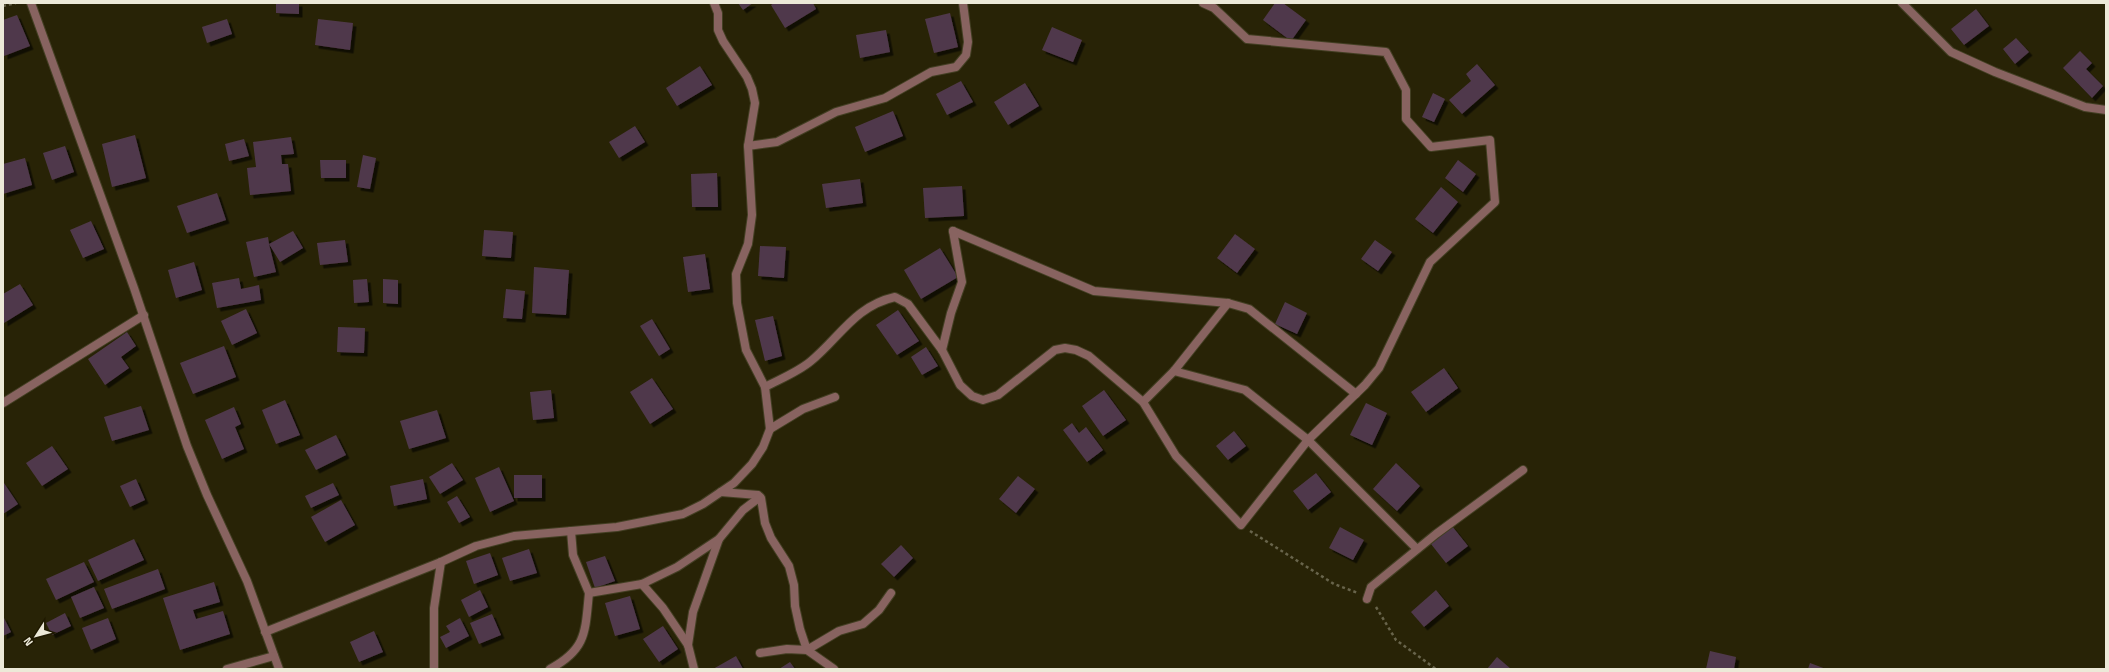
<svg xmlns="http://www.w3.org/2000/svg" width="2109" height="672" viewBox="0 0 2109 672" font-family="'Titillium Web',sans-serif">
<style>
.building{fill:#50394b;filter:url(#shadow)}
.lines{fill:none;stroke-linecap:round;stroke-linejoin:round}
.minor-casing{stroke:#433f23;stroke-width:10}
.path{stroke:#68644b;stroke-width:2.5;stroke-dasharray:3 3;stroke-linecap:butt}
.minor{stroke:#886360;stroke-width:8}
</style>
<defs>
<filter id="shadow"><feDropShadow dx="3.5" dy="3.5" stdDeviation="0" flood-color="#0009"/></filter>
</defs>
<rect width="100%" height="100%" fill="#282306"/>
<!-- building -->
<g class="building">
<polygon points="276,3 299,3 299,14 276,13"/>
<polygon points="738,3 753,3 743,10"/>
<polygon points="774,3 813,3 816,9 785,28 771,5"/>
<polygon points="1275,3 1283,3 1306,20 1291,41 1263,20"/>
<polygon points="1976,9 1989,26 1964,45 1951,29"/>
<polygon points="950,13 958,47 934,53 925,19"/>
<polygon points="17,15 30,46 4,56 3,20"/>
<polygon points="227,19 232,34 207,43 202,27"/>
<polygon points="318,19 353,23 350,50 315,45"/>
<polygon points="1052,27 1082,40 1073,62 1042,50"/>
<polygon points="886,30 890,52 860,58 856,35"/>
<polygon points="2016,38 2029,52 2015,64 2003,49"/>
<polygon points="2080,51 2092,63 2086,69 2103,86 2092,98 2063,68"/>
<polygon points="1477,64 1495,85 1462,114 1449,100 1471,81 1466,74"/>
<polygon points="700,66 712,85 677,106 666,88"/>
<polygon points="961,81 973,102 947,115 936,94"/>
<polygon points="1025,83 1039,106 1008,125 994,102"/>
<polygon points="1433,93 1445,99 1434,122 1422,117"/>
<polygon points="893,111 903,136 865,152 855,127"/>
<polygon points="635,126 645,142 619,158 609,142"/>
<polygon points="135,135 146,178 112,187 102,144"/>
<polygon points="291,137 294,154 281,155 282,164 288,164 291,191 250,195 247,168 256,167 253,142"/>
<polygon points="244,139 249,156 229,161 225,144"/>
<polygon points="65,146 74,172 52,180 43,153"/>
<polygon points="363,155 376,158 370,189 357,187"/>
<polygon points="25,158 32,185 3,194 3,164"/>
<polygon points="320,160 346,160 346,178 321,178"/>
<polygon points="1458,160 1476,174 1463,192 1445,178"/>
<polygon points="717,173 718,207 692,207 691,174"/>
<polygon points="860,179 863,203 826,208 822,184"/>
<polygon points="962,186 964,216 925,218 923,188"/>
<polygon points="1441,187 1458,202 1433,233 1415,219"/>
<polygon points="217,193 226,220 187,233 177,206"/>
<polygon points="91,221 104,249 83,258 70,230"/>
<polygon points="484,230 513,232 511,258 482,256"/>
<polygon points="293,231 303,248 280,262 269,244 276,272 254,277 246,242 268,237 269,244"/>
<polygon points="1235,234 1255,249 1237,273 1217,258"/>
<polygon points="345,240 348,262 320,265 317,243"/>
<polygon points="1375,240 1392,252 1378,271 1361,259"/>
<polygon points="760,246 786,247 784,278 758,276"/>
<polygon points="940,248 958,277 921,299 904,270"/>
<polygon points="705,254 710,289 688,292 683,257"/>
<polygon points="194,262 202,290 176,298 168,270"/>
<polygon points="534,267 569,270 566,315 532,313"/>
<polygon points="239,278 241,289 259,285 261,300 217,308 212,283"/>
<polygon points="367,279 369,302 354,303 353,280"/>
<polygon points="383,279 398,280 398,304 383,303"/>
<polygon points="20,284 33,305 4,323 3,294"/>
<polygon points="506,289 525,291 522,319 503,318"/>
<polygon points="1285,302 1307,313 1297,334 1275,324"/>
<polygon points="246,309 257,333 232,345 221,321"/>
<polygon points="898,310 919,341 897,355 876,325"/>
<polygon points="773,316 782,356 765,361 755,320"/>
<polygon points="652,319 670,349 659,356 640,326"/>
<polygon points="338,327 365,328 364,353 337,352"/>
<polygon points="127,332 136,346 121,357 129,368 105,385 88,359"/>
<polygon points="224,346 236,377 193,394 180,363"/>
<polygon points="926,347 938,366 922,375 911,357"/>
<polygon points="1444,368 1458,388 1426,412 1411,392"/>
<polygon points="652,378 673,409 650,424 630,392"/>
<polygon points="551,390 554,418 533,420 530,392"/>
<polygon points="1104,390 1126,420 1103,436 1082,406"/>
<polygon points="285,400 300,435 276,444 262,410"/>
<polygon points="1366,403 1387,413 1372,445 1350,435"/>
<polygon points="141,406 149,430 112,441 104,417"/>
<polygon points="234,407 241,424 235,427 244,449 222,459 205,420"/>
<polygon points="437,410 446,438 409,449 400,421"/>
<polygon points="1072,423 1079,433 1086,427 1103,450 1087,462 1063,430"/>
<polygon points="1234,431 1246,446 1228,460 1216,446"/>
<polygon points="336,435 346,455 316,470 305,450"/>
<polygon points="52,446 68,469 42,486 26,463"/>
<polygon points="452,463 463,480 440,494 429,477"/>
<polygon points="1396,463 1420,486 1397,511 1373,489"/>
<polygon points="499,467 514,501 490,512 475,478"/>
<polygon points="1316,473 1331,492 1308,510 1293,491"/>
<rect x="514" y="475" width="28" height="23"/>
<polygon points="1018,476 1035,489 1016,513 999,499"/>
<polygon points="136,479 145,500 130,507 120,486"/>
<polygon points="423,479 427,499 394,506 390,486"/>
<polygon points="4,483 18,504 3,514 3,484"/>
<polygon points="333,483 339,495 311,508 305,496"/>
<polygon points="457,496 470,517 459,523 447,502"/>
<polygon points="341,500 355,525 325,542 311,517"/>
<polygon points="1452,526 1468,546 1446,563 1431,544"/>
<polygon points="1340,527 1364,540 1353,560 1329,548"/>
<polygon points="134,539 144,560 98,581 88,560"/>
<polygon points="901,545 913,558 894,577 881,564"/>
<polygon points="529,549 537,573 510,581 502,558"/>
<polygon points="490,553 498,575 474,584 466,561"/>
<polygon points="605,556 615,581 595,588 586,562"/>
<polygon points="84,562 94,582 56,600 46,579"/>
<polygon points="158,569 165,589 112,609 104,589"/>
<polygon points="214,582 220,602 193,610 196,619 223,611 230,634 180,650 163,598"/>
<polygon points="94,587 104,608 80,618 71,597"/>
<polygon points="480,590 488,607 469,617 461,600"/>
<polygon points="1436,590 1449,606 1424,627 1411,612"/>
<polygon points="630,596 640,629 615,636 605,603"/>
<polygon points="65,613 71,626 52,635 46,623"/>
<polygon points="492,614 501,635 479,644 470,623"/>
<polygon points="3,616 11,632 3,636"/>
<polygon points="108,618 116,639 91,650 82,628"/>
<polygon points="460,618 469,636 446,648 440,637 450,632 446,626"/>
<polygon points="663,626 678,649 659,662 643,639"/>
<polygon points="374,631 383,652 359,662 350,642"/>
<polygon points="1710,651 1736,657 1734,669 1706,669"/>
<polygon points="736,656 743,669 713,669"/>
<polygon points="1497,657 1511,669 1487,669"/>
<polygon points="790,662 795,669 779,669"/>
<polygon points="1810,663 1826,669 1808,669"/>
</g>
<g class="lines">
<defs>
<g id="minor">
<polyline points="31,3 134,288 187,446 207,495 247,581 279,669"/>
<polyline points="1902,3 1951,52 1995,72 2085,107 2106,110"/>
<polyline points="748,146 777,142 836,112 885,98 931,72 956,67 966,55 968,42 963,3"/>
<polyline points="953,231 1094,291 1228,303 1249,309 1356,394"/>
<polyline points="942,350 951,313 962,282 953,231"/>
<polyline points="1174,371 1245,390 1308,440 1417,549"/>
<path d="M 765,387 C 780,379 798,372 811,361 C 840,337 855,306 895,297 L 908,304 L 942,350 L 960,385 L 972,396 L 983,400 L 998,395 L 1055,350 L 1065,348 L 1076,350 L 1089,356 L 1143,402 L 1176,456 L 1241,525 L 1308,440 L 1365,385 L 1379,368 L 1430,262 L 1495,202 L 1490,140 L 1431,147 L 1406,119 L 1406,90 L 1386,52 L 1247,39 L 1214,8 L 1203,3"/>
<polyline points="1143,402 1174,371 1228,303"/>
<polyline points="3,403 144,315"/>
<polyline points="770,429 803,409 835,397"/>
<polyline points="721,492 758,495 761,498 765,523 771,538 789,566 794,585 795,606 800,629 807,650 839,631 863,624 879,610 891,593"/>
<polyline points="571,531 573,555 589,593 642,584 677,567 719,539 743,510 760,497"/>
<polyline points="642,584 663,608 688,645 694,669"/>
<polyline points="1367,599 1371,587 1436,534 1523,470"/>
<polyline points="265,632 441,562 476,546 514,536 617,527 683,514 703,504 734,483 752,464 763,447 770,429 765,387 746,350 737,303 736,274 748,244 752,215 748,146 755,103 752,89 747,77 723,41 718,30 718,13 714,3"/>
<polyline points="688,645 693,612 719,539"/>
<polyline points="760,653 787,649 807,650 834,669"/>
<polyline points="227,669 274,656"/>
<polyline points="434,669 434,608 441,562"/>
<path d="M 550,669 C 587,649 585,632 589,593"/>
</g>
</defs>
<!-- minor casing -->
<use href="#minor" class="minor-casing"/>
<!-- path -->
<g class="path">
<polyline points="3,6 16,3"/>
<polyline points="1250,531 1334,584 1358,593"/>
<polyline points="1376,607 1396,640 1436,669"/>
</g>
<!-- minor -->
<use href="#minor" class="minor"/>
</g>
<!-- border -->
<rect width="2109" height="672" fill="none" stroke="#ece9d8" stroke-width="8"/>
<!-- north arrow -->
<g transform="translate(36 636) rotate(234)" stroke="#1f1900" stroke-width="3" paint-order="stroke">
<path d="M0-3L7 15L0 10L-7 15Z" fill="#ece9d8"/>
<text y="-6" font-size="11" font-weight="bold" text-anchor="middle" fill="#ece9d8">N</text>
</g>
</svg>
